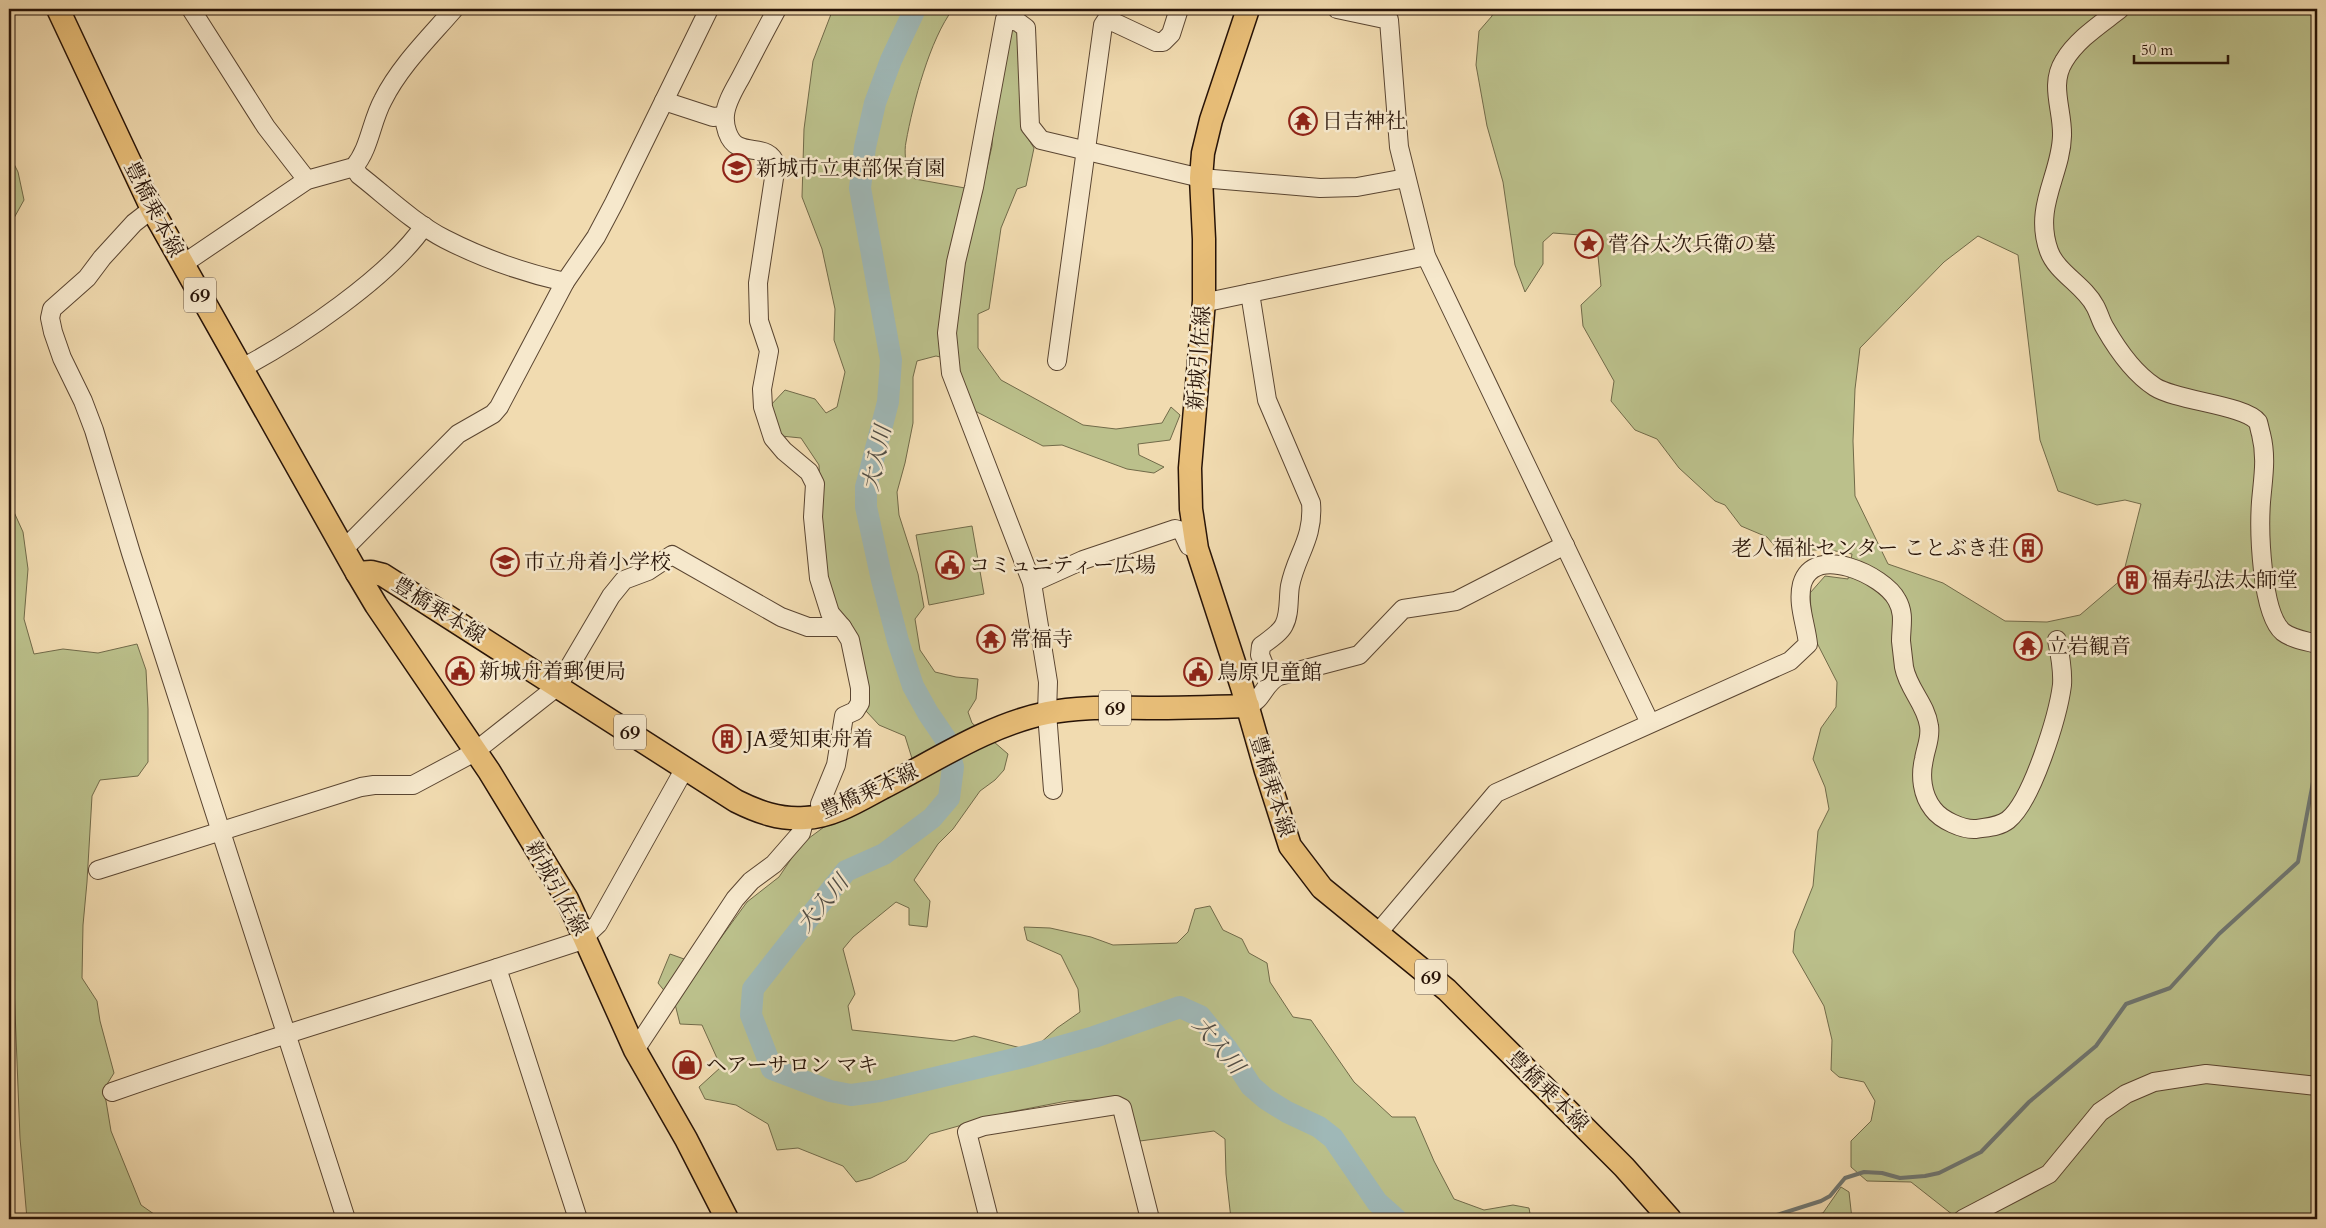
<svg xmlns="http://www.w3.org/2000/svg" width="2326" height="1228" viewBox="0 0 2326 1228" font-family="Cardo,'Noto Serif JP',serif">
<style>
.green{fill:#bbc08b;stroke:#716a49;fill-rule:evenodd}
.lines{fill:none;stroke-linecap:round;stroke-linejoin:round}
.stream{stroke:#6f7671;stroke-width:4}
.river{stroke:#9fb8b7;stroke-width:22}
.minor-casing{stroke:#5a4531;stroke-width:20}
.major-casing{stroke:#271307;stroke-width:25}
.minor{stroke:#f6e8cc;stroke-width:18}
.major{stroke:#e8be78;stroke-width:22}
.labels{text-anchor:middle;stroke-width:5;stroke-linejoin:round;paint-order:stroke}
.shield{fill:#f6e8cc;stroke:#655342;stroke-width:1}
.shield-label{font-size:20px;font-weight:bold;fill:#271307}
.poi-label{font-size:21px;fill:#271307;stroke:#f6e8cc;text-anchor:start}
.street-label{font-size:21px;fill:#271307;stroke:#f6e8cc}
.water-label{font-size:22px;font-style:italic;fill:#514d45;stroke:#f6e8cc}
</style>
<rect width="100%" height="100%" fill="#f1dbb0"/>
<filter id="stains"><feTurbulence type="fractalNoise" baseFrequency=".004" numOctaves="4"/><feColorMatrix values="0 0 0 0 .2 0 0 0 0 .09 0 0 0 0 .02 0 0 0 .5 -.17"/></filter>
<radialGradient id="worn" r=".72"><stop offset=".6" stop-color="#630" stop-opacity="0"/><stop offset="1" stop-color="#630" stop-opacity=".3"/></radialGradient>
<!-- green -->
<g class="green">
<path d="M 833,9 L 953,9 C 930,39 913,103 906,142 C 904,151 906,163 907,172 L 915,179 L 965,188 L 984,181 L 992,146 L 994,113 L 1011,29 L 1020,31 L 1027,137 L 1034,148 L 1026,186 L 1017,189 L 1001,228 L 989,309 L 978,314 L 978,348 L 1001,380 L 1083,425 L 1116,429 L 1162,423 L 1171,407 L 1180,415 L 1170,440 L 1138,444 L 1139,455 L 1164,467 L 1154,473 L 1127,469 L 1062,445 L 1043,446 L 975,411 L 953,360 L 936,356 L 917,361 L 913,377 L 913,423 L 905,463 L 897,492 L 899,515 L 918,574 L 924,607 L 915,619 L 920,650 L 935,672 L 956,677 L 978,679 L 976,699 L 968,712 L 972,723 L 1008,754 L 1004,770 L 995,780 L 980,791 L 953,829 L 938,844 L 914,880 L 930,901 L 927,927 L 909,925 L 909,908 L 896,902 L 853,937 L 843,949 L 855,994 L 848,1006 L 852,1030 L 954,1041 L 974,1036 L 1021,1048 L 1038,1045 L 1057,1028 L 1080,1012 L 1078,989 L 1061,955 L 1027,940 L 1024,927 L 1050,928 L 1091,937 L 1113,945 L 1177,943 L 1188,932 L 1195,909 L 1210,906 L 1223,930 L 1242,939 L 1249,953 L 1267,963 L 1270,982 L 1293,1017 L 1311,1020 L 1354,1082 L 1392,1117 L 1415,1117 L 1434,1161 L 1454,1199 L 1484,1210 L 1513,1205 L 1529,1208 L 1531,1219 L 1231,1219 L 1226,1174 L 1225,1139 L 1214,1131 L 1140,1141 L 1131,1113 L 1116,1098 L 1067,1101 L 1005,1113 L 930,1134 L 906,1161 L 871,1178 L 856,1182 L 843,1166 L 798,1148 L 777,1150 L 768,1124 L 736,1105 L 705,1099 L 699,1087 L 721,1067 L 702,1025 L 680,1024 L 675,1004 L 658,983 L 670,954 L 701,965 L 747,902 L 779,877 L 801,844 L 824,827 L 919,781 L 905,736 L 879,725 L 866,711 L 867,690 L 824,583 L 819,465 L 801,438 L 781,436 L 769,407 L 785,390 L 815,399 L 826,413 L 837,407 L 845,372 L 834,340 L 835,309 L 822,249 L 802,197 L 804,129 L 813,61 Z"/>
<path d="M 1493,9 L 2317,9 L 2317,1219 L 1953,1219 L 1953,1215 L 1911,1182 L 1867,1181 L 1851,1167 L 1851,1141 L 1871,1121 L 1875,1101 L 1864,1082 L 1839,1077 L 1831,1070 L 1832,1040 L 1824,1006 L 1793,952 L 1795,931 L 1813,886 L 1818,831 L 1829,809 L 1825,787 L 1813,759 L 1821,728 L 1836,707 L 1837,682 L 1816,641 L 1811,611 L 1810,593 L 1825,576 L 1848,579 L 1852,554 L 1830,550 L 1778,550 L 1767,537 L 1741,526 L 1725,505 L 1715,501 L 1679,468 L 1657,439 L 1635,430 L 1611,401 L 1614,381 L 1583,326 L 1581,305 L 1601,286 L 1598,256 L 1580,235 L 1553,233 L 1543,242 L 1543,264 L 1525,292 L 1515,265 L 1503,182 L 1487,126 L 1476,65 L 1479,31 L 1492,16 ZM 1978,236 L 2018,255 L 2040,440 L 2058,491 L 2097,505 L 2125,500 L 2141,504 L 2122,579 L 2080,615 L 2047,622 L 2005,621 L 1943,583 L 1888,564 L 1855,496 L 1853,441 L 1855,389 L 1860,348 L 1944,262 Z"/>
<polygon points="9,154 18,172 24,200 9,227"/>
<path d="M 9,268 C 14,305 17,325 9,362 Z"/>
<polygon points="9,501 23,532 28,569 24,619 34,654 63,649 98,653 137,644 146,670 148,709 148,762 138,776 100,780 92,796 87,882 83,925 82,978 97,1001 100,1021 114,1073 104,1089 111,1131 141,1205 161,1219 27,1219 20,1138 11,909 9,892"/>
<polygon points="972,526 984,594 929,605 916,535"/>
<polygon points="1841,1187 1849,1192 1852,1219 1791,1219 1823,1213"/>
</g>
<g class="lines">
<!-- stream -->
<polyline class="stream" points="1776,1219 1777,1215 1821,1201 1830,1196 1845,1178 1864,1172 1882,1173 1900,1178 1925,1176 1939,1173 1981,1152 2029,1102 2096,1046 2126,1004 2170,988 2219,934 2298,862 2313,782 2317,776"/>
<!-- river -->
<polyline class="river" points="915,9 891,60 875,103 865,147 860,188 891,360 888,402 866,487 866,507 882,580 898,641 913,686 928,713 945,738 953,767 949,798 932,818 884,854 846,871 753,989 751,1015 772,1069 830,1091 851,1095 880,1091 1027,1056 1094,1037 1180,1007 1200,1016 1227,1049 1251,1086 1266,1099 1287,1112 1319,1127 1333,1138 1377,1202 1396,1219"/>
<defs>
<g id="minor">
<polyline points="191,9 266,127 307,180"/>
<path d="M 777,9 C 765,31 753,54 741,77 C 735,88 726,102 725,115 C 724,125 728,141 738,146 C 752,153 770,146 776,165 L 758,283 L 759,321 L 769,351 L 762,389 L 763,407 L 773,438 L 784,451 L 809,472 L 815,484 L 813,517 L 819,578 L 830,613 L 842,627"/>
<polyline points="1337,9 1389,20 1399,147 1426,256 1650,723"/>
<path d="M 2120,9 C 2101,24 2077,39 2064,61 C 2049,85 2063,110 2062,136 C 2061,175 2033,207 2049,251 C 2057,273 2084,285 2095,306 C 2099,313 2101,322 2105,328 C 2117,349 2135,374 2155,387 C 2177,401 2245,405 2258,422 C 2259,425 2260,431 2261,434 C 2267,458 2263,478 2261,502 C 2259,530 2261,613 2283,632 C 2292,639 2306,641 2317,644"/>
<polyline points="664,101 709,9"/>
<path d="M 354,167 L 359,175 C 386,196 414,223 445,239 C 482,258 525,273 565,282"/>
<polyline points="152,209 134,223 102,258 87,278 52,309 50,318 53,332 62,358 83,401 94,430 131,553 346,1219"/>
<path d="M 183,264 L 307,180 L 354,167 C 370,148 371,122 383,100 C 400,66 429,38 454,9"/>
<path d="M 1250,293 L 1267,400 L 1311,503 C 1314,539 1296,555 1290,586 C 1288,598 1290,614 1284,625 C 1280,633 1269,640 1261,646 L 1260,655 L 1270,680"/>
<polyline points="1204,301 1212,301 1426,256"/>
<polyline points="1057,361 1103,25 1107,19 1156,42 1163,42 1171,34 1179,9"/>
<path d="M 242,368 C 297,339 389,277 424,226"/>
<polyline points="344,549 458,434 493,414 499,407 565,282 596,237 614,203 664,101 713,117 724,116"/>
<polyline points="1032,583 1083,560 1175,529 1182,531 1189,546 1197,549"/>
<path d="M 1248,706 C 1263,700 1264,683 1279,676 L 1359,655 L 1403,609 L 1456,601 L 1565,545"/>
<polyline points="1053,790 1047,713 1048,682 1032,583 951,373 947,333 956,262 974,187 1005,19 1018,22 1026,28 1030,126 1041,140 1201,178 1320,188 1357,187 1406,178"/>
<polyline points="98,870 361,787 374,785 413,785 473,753 558,686 611,596 624,580 648,571 672,555 781,617 808,627 842,627 850,640 860,688 860,703 855,711 844,716 836,765 820,804 822,816"/>
<path d="M 1377,934 L 1496,793 L 1790,661 L 1808,644 C 1806,624 1797,604 1802,584 C 1814,543 1884,575 1897,600 C 1905,614 1901,626 1901,641 C 1902,649 1903,659 1904,667 C 1908,689 1926,704 1929,726 C 1931,738 1926,747 1924,759 C 1920,776 1922,795 1933,809 C 1941,820 1963,830 1976,829 C 1987,827 1999,827 2008,820 C 2032,801 2058,716 2062,685 C 2063,670 2060,654 2057,640"/>
<polyline points="635,1050 735,899 751,881 774,864 801,833 805,818"/>
<path d="M 112,1092 C 239,1047 369,1009 497,968"/>
<polyline points="578,1219 497,968 580,941 598,924 685,768"/>
<polyline points="989,1219 967,1132 984,1126 1116,1105 1122,1108 1150,1219"/>
<polyline points="1963,1219 2049,1174 2100,1112 2126,1094 2154,1082 2206,1074 2317,1086"/>
</g>
<g id="major">
<polyline points="58,9 152,209 357,573 376,605 489,771 567,899 635,1050 686,1139 727,1219"/>
<polyline points="1248,9 1211,120 1203,153 1201,178 1204,239 1204,301 1190,468 1191,509 1197,549 1242,687 1266,771 1290,846 1322,888 1447,990 1624,1167 1670,1219"/>
<path d="M 357,573 L 371,572 L 383,575 L 736,801 C 758,812 780,820 805,818 C 832,817 858,801 882,788 C 935,761 988,725 1047,713 C 1081,706 1115,708 1149,708 C 1182,708 1215,707 1248,706"/>
</g>
</defs>
<!-- minor casing -->
<use href="#minor" class="minor-casing"/>
<!-- major casing -->
<use href="#major" class="major-casing"/>
<!-- minor -->
<use href="#minor" class="minor"/>
<!-- major -->
<use href="#major" class="major"/>
</g>
<!-- icons -->
<defs>
<symbol id="temple-ring" viewBox="-11 -11 22 22"><circle r="9.5" fill="#f6e8cc" stroke="#8f2418" stroke-width="1.5"/><path d="M0-6L5-2H3V0L6.5 2.5H4V6H1.5V3h-3V6H-4V2.5H-6.5L-3 0V-2H-5Z" fill="#8f2418"/></symbol>
<symbol id="school-ring" viewBox="-11 -11 22 22"><circle r="9.5" fill="#f6e8cc" stroke="#8f2418" stroke-width="1.5"/><path d="M0-5L7-2L0 1L-7-2ZM-4 1L0 2.5L4 1V4Q0 6-4 4Z" fill="#8f2418"/></symbol>
<symbol id="sight-ring" viewBox="-11 -11 22 22"><circle r="9.5" fill="#f6e8cc" stroke="#8f2418" stroke-width="1.5"/><path d="M0-6L1.8-2.2L6-1.7L2.9 1.2L3.7 5.4L0 3.3L-3.7 5.4L-2.9 1.2L-6-1.7L-1.8-2.2Z" fill="#8f2418"/></symbol>
<symbol id="building-ring" viewBox="-11 -11 22 22"><circle r="9.5" fill="#f6e8cc" stroke="#8f2418" stroke-width="1.5"/><path d="M-4-6H4V6H1V3H-1V6H-4ZM-2.5-4.3h1.7v1.8h-1.7ZM.8-4.3h1.7v1.8H.8ZM-2.5-1h1.7V.8h-1.7ZM.8-1h1.7V.8H.8Z" fill="#8f2418"/></symbol>
<symbol id="civic-ring" viewBox="-11 -11 22 22"><circle r="9.5" fill="#f6e8cc" stroke="#8f2418" stroke-width="1.5"/><path d="M-.6-6.5H3V-4.5H.6V-3L4-1V1h2V6H-6V1h2V-1L-.6-3ZM-1.2 2.5V6h2.4V2.5Z" fill="#8f2418"/></symbol>
<symbol id="shop-ring" viewBox="-11 -11 22 22"><circle r="9.5" fill="#f6e8cc" stroke="#8f2418" stroke-width="1.5"/><path d="M-5-2.5h2.3a2.7 3.5 0 0 1 5.4 0H5L5.5 6h-11ZM-1.5-2.5h3a1.5 2.3 0 0 0-3 0Z" fill="#8f2418"/></symbol>
</defs>
<g fill-rule="evenodd">
<use href="#temple-ring" x="1287" y="105" width="32" height="32"/>
<use href="#school-ring" x="721" y="152" width="32" height="32"/>
<use href="#sight-ring" x="1573" y="228" width="32" height="32"/>
<use href="#building-ring" x="2012" y="532" width="32" height="32"/>
<use href="#school-ring" x="489" y="546" width="32" height="32"/>
<use href="#civic-ring" x="934" y="549" width="32" height="32"/>
<use href="#building-ring" x="2116" y="564" width="32" height="32"/>
<use href="#temple-ring" x="975" y="623" width="32" height="32"/>
<use href="#temple-ring" x="2012" y="630" width="32" height="32"/>
<use href="#civic-ring" x="444" y="655" width="32" height="32"/>
<use href="#civic-ring" x="1182" y="656" width="32" height="32"/>
<use href="#building-ring" x="711" y="723" width="32" height="32"/>
<use href="#shop-ring" x="671" y="1049" width="32" height="32"/>
</g>
<g class="labels">
<!-- shield labels -->
<g class="shield">
<rect x="184" y="277.5" width="32" height="35" rx="4"/>
<rect x="1099" y="690.5" width="32" height="35" rx="4"/>
<rect x="614" y="714.5" width="32" height="35" rx="4"/>
<rect x="1415" y="959.5" width="32" height="35" rx="4"/>
</g>
<g class="shield-label">
<text x="200" y="302">69</text>
<text x="1115" y="715">69</text>
<text x="630" y="739">69</text>
<text x="1431" y="984">69</text>
</g>
<!-- poi labels -->
<g class="poi-label">
<text x="1322" y="128">日吉神社</text>
<text x="756" y="175">新城市立東部保育園</text>
<text x="1608" y="251">菅谷太次兵衛の墓</text>
<text x="2009" y="555" text-anchor="end">老人福祉センター ことぶき荘</text>
<text x="524" y="569">市立舟着小学校</text>
<text x="969" y="572">コミュニティー広場</text>
<text x="2151" y="587">福寿弘法太師堂</text>
<text x="1010" y="646">常福寺</text>
<text x="2047" y="653">立岩観音</text>
<text x="479" y="678">新城舟着郵便局</text>
<text x="1217" y="679">鳥原児童館</text>
<text x="746" y="746">JA愛知東舟着</text>
<text x="706" y="1072">ヘアーサロン マキ</text>
</g>
<!-- street labels -->
<g class="street-label">
<text transform="translate(154 209) rotate(63)" y="7">豊橋乗本線</text>
<text transform="translate(1199 358) rotate(-86)" y="7">新城引佐線</text>
<text transform="translate(439 610) rotate(32)" y="7">豊橋乗本線</text>
<text transform="translate(1272 786) rotate(73)" y="7">豊橋乗本線</text>
<text transform="translate(869 791) rotate(-24)" y="7">豊橋乗本線</text>
<text transform="translate(557 888) rotate(61)" y="7">新城引佐線</text>
<text transform="translate(1548 1091) rotate(45)" y="7">豊橋乗本線</text>
</g>
<!-- water labels -->
<g class="water-label">
<text transform="translate(876 458) rotate(-78)" y="8">大入川</text>
<text transform="translate(822 903) rotate(-50)" y="8">大入川</text>
<text transform="translate(1219 1045) rotate(50)" y="8">大入川</text>
</g>
</g>
<!-- margin -->
<rect width="2326" height="1228" fill="none" stroke="#f1dbb0" stroke-width="30"/>
<rect x="10" y="10" width="2306" height="1208" fill="none" stroke="#271307" stroke-width="2.5"/>
<rect x="15" y="15" width="2296" height="1198" fill="none" stroke="#271307"/>
<!-- scale -->
<path d="M2134 55v8h94v-8" fill="none" stroke="#271307" stroke-width="2.5"/>
<text x="2141" y="55" font-size="15" fill="#271307" stroke="#f6e8cc" stroke-width="4" paint-order="stroke">50 m</text>
<rect width="100%" height="100%" filter="url(#stains)"/>
<rect width="100%" height="100%" fill="url(#worn)"/>
</svg>
